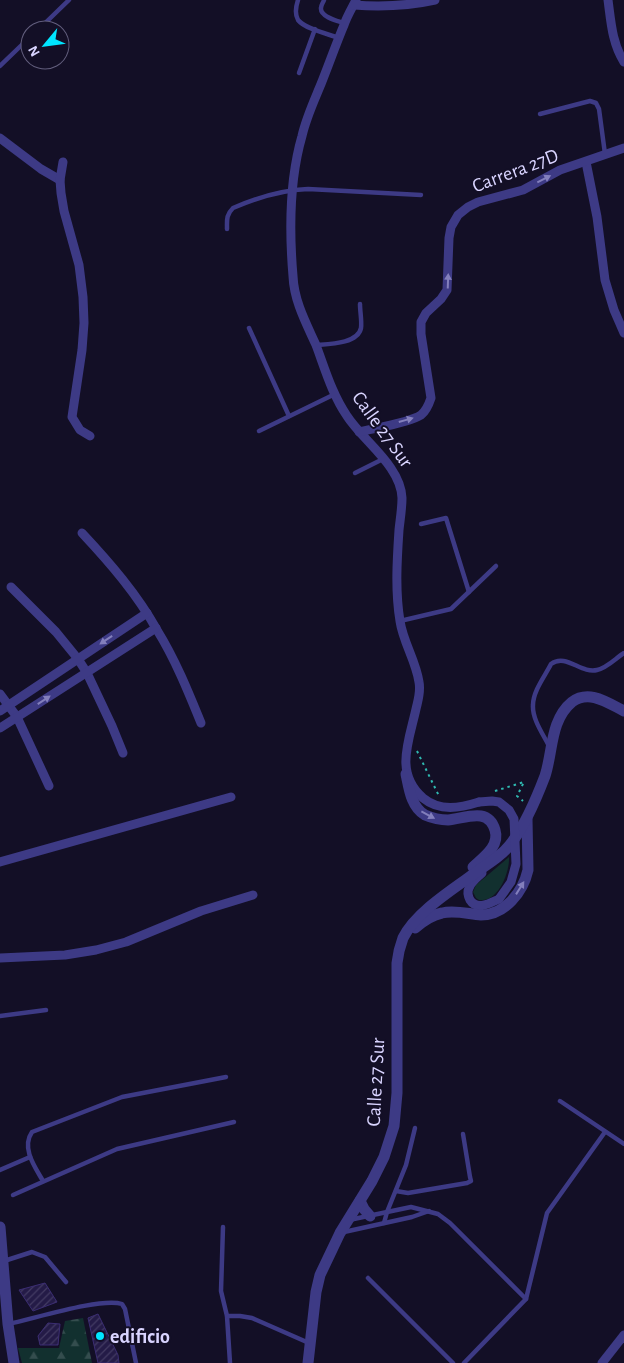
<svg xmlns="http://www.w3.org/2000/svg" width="624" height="1363" viewBox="0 0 624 1363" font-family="'Alegreya Sans',sans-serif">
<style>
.green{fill:#12302f}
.forest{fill:url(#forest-firs)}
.building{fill:url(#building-hatch);stroke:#3b2d73}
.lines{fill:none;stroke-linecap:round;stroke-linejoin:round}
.path{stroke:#2fb8b0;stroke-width:2;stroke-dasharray:2.5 4;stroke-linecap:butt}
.service{stroke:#3d3a85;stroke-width:4.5}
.minor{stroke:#3d3a85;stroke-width:9}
.tertiary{stroke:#3d3a85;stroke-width:11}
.minor-bridge{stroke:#3d3a85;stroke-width:9}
.oneway{fill:#837fbc}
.poi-dot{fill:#00e5ff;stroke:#130f26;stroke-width:2}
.labels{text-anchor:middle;stroke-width:4;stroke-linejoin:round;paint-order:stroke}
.street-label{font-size:20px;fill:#d9d4ff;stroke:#130f26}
.poi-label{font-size:20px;font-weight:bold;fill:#d9d4ff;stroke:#130f26;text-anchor:start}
</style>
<defs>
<pattern id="forest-firs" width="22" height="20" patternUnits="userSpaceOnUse" patternTransform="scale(1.25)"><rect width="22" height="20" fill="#12302f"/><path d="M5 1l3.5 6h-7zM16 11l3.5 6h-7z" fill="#344d4e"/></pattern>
<pattern id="building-hatch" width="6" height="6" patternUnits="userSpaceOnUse" patternTransform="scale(1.25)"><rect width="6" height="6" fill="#241b47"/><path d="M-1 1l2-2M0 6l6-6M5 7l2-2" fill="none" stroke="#433b63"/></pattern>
</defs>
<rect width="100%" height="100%" fill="#130f26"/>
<!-- green -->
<path class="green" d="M 509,857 C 510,872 498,903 479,900 L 476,898 L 473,892 L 476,885 Z"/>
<!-- forest -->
<polygon class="forest" points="83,1318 92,1363 22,1363 18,1348 59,1348 65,1321"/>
<!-- building -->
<g class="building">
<polygon points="45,1283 57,1302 33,1311 19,1290"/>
<polygon points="98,1314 118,1355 119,1363 98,1363 88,1318"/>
<polygon points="48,1323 60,1324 58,1345 40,1345 38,1336"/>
</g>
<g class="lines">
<!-- path -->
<g class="path">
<polyline points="417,751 439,796"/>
<polyline points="495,791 524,782 517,796 523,801"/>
</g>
<!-- service -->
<g class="service">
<path d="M 298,0 C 296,6 294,13 298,20 C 305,29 328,34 339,38"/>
<path d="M 324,0 C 323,3 321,5 321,8 C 320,17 338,21 344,23"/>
<polyline points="38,30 69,0"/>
<polyline points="0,66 30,37"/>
<polyline points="299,73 315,29"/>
<polyline points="540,114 590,101 596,103 599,109 605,154"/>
<path d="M 227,229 C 227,220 226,215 233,208 C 256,198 282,190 308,189 L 421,195"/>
<polyline points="249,328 289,416"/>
<path d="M 316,345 C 328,344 358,344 361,328 C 362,321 360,312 360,304"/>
<polyline points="259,431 335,394"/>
<polyline points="355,473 383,459"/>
<polyline points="421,524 446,518 469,592"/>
<polyline points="400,621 451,609 496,566"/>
<path d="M 549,746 C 543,734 532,719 533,705 C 533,691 545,676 551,664 C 566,653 581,674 597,670 C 607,668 616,658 624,653"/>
<polyline points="0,1016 46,1010"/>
<polyline points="560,1101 624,1144"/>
<polyline points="0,1170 30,1157"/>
<path d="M 43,1181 C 35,1167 21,1148 32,1132 L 122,1097 L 226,1077"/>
<polyline points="396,1191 408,1193 467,1183 471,1181 470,1177 463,1134"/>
<polyline points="13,1195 117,1149 234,1122"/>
<polyline points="349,1220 411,1207 438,1214 450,1223 526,1299"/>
<polyline points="384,1223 387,1212 406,1165 415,1128"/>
<polyline points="223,1227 221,1291 227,1316 230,1363"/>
<polyline points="344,1232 412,1217 429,1211"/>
<polyline points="4,1261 32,1252 45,1257 66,1282"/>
<polyline points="368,1278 453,1363"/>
<polyline points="227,1316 240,1316 252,1318 309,1343"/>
<path d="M 8,1324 C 33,1319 102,1297 122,1304 L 125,1309 L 136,1363"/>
<polyline points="464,1363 526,1299 547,1213 605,1132"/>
</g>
<!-- minor -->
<g class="minor">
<path d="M 356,0 C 352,8 347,16 344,25 C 336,44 329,64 321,84 C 314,101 306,118 302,136 C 289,181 289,229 293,276 C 294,301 306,323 316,345 C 325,369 332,394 347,416 C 363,441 401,466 402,498 C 402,509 400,520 399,530 C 397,560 395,591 400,621 C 403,642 416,661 419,682 C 421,692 418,700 416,709 C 409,741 394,773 423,798 C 440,812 460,808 479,802"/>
<path d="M 608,0 C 611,22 612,43 624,62"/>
<path d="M 354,5 C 382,7 408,6 435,0"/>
<polyline points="0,138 41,169 60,180"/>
<polyline points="63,162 60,180 61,193 64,211 79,265 83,297 84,323 82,350 72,417 80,430 90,436"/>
<polyline points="586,162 597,217 605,280 614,310 624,333"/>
<path d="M 359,432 C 375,428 409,423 421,415 C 426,411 429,404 431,398 L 421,334 L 421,322 L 426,313 L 441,299 L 447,290 L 449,238 L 451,227 L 458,215 L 468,207 L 478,202 L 523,190 L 560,170 L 624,148"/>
<path d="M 82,533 C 110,563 137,594 157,630 C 175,659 188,691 201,723"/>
<polyline points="11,587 56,632 78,659 87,673 112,726 123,753"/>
<polyline points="0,694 17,717 49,786"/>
<polyline points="0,711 147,613"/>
<polyline points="0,728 156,628"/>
<polyline points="0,862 231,797"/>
<path d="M 482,873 C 478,877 471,882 469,888 C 467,892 468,896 470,900 C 477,911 490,903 499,899"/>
<polyline points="0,958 65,955 96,950 126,942 201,911 253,895"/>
<polyline points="602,1363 624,1335"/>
</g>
<!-- tertiary -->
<g class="tertiary">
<path d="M 406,774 C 409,788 411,807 425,815 C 432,818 440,820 448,820 C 464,819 488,806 495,830 C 500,846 484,857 473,867"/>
<path d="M 415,928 C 423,921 432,915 442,913 C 455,910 468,914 481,915 C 505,915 523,892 528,870 L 527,819"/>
<polyline points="360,1201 364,1209 370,1216"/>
<polyline points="0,1227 8,1324 14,1363"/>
<path d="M 308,1363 L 316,1292 L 320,1275 L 340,1233 L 372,1181 L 384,1157 L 394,1126 L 397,1093 L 397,963 C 398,954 400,946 403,938 C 416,911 458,886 482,868 C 491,862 502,855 509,846 C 523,829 537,797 545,776 C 553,752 550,720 572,702 C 589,689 608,703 624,711"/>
</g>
<!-- minor-bridge -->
<polyline class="minor-bridge" points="479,802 492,801 499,802 509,810 514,819 516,864 511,882 499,899"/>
</g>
<!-- one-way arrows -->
<defs><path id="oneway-solid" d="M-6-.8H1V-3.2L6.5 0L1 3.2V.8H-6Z" transform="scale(1.25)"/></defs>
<g class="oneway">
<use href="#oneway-solid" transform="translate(544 179) rotate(-27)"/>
<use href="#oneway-solid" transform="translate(448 281) rotate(-88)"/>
<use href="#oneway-solid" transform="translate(406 420) rotate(-16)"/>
<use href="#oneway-solid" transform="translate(106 640) rotate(146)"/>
<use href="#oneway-solid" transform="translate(44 700) rotate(-33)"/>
<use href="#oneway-solid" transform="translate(428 815) rotate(28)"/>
<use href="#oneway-solid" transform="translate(520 888) rotate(-58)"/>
</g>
<!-- markers -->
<circle class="poi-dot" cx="100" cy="1336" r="5"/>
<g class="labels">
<!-- street labels -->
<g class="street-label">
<text transform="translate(515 170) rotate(-21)" y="7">Carrera 27D</text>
<text transform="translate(383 429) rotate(54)" y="7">Calle 27 Sur</text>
<text transform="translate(375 1082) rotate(-87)" y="7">Calle 27 Sur</text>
</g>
<!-- poi labels -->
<g class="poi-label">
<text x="110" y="1343">edificio</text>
</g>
</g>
<!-- north arrow -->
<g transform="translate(45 45) rotate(241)"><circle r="24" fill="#130f26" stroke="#625e7d"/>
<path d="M0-4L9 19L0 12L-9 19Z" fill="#00e5ff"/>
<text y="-8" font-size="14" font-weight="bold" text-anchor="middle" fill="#d9d4ff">N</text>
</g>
</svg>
